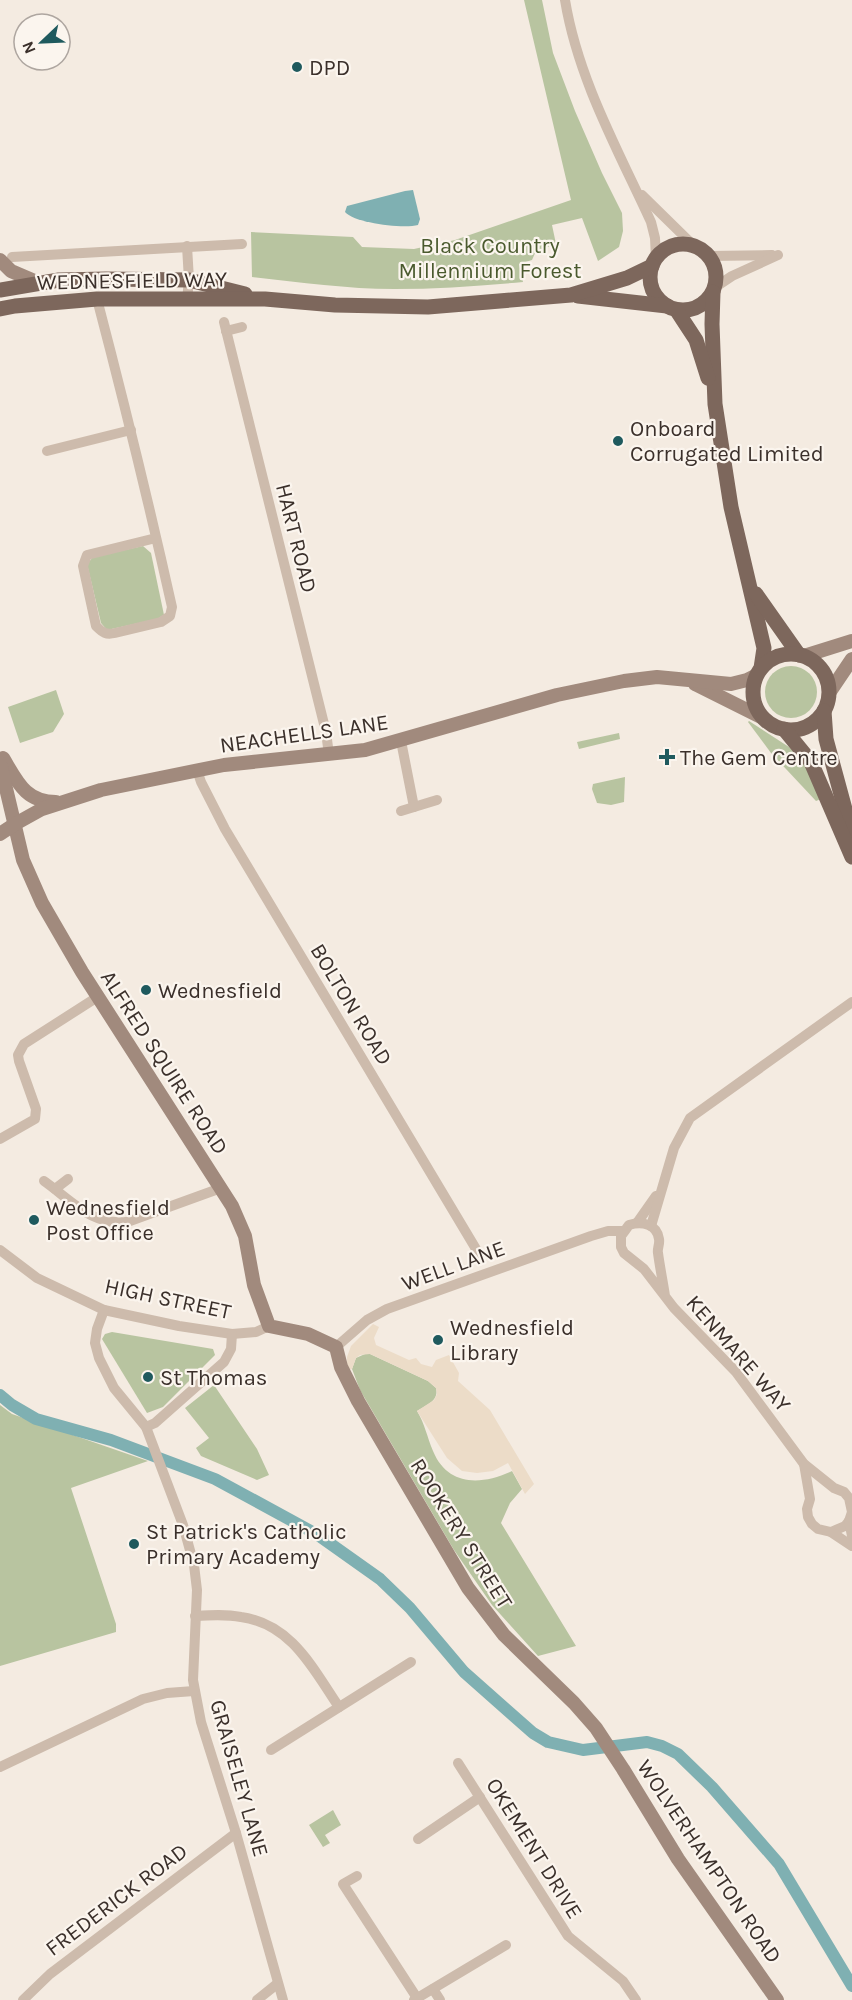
<svg xmlns="http://www.w3.org/2000/svg" width="852" height="2000" viewBox="0 0 852 2000" font-family="Karla,sans-serif">
<style>
.green{fill:#b8c4a0}
.plaza{fill:#ecdcc8}
.water{fill:#7fb0b2}
.lines{fill:none;stroke-linecap:round;stroke-linejoin:round}
.canal{stroke:#7fb0b2;stroke-width:12}
.street{stroke:#cdbbac;stroke-width:10}
.secondary{stroke:#a18a7d;stroke-width:14}
.primary{stroke:#7d675c;stroke-width:15}
.poi-dot{fill:#1f5a5e;stroke:#fbf5ee;stroke-width:2}
.labels{text-anchor:middle;stroke-width:4.5;stroke-linejoin:round;paint-order:stroke}
.poi-label{font-size:22px;fill:#3b302b;stroke:#fbf5ee;text-anchor:start}
.park-label{font-size:22px;fill:#4a5a2e;stroke:#fbf5ee}
.street-label{font-size:22px;fill:#3b302b;stroke:#fbf5ee}
</style>
<rect width="100%" height="100%" fill="#f4ebe1"/>
<!-- green -->
<g class="green">
<path d="M 524,0 L 542,0 L 553,53 L 575,111 L 602,173 L 622,213 L 623,231 L 619,247 L 598,261 L 582,218 L 552,225 L 556,244 L 536,251 L 532,260 L 519,264 L 523,282 C 480,286 437,289 394,289 C 347,289 299,282 252,277 L 251,232 L 353,237 L 362,247 L 414,249 L 455,240 L 571,200 Z"/>
<polygon points="143,546 151,553 164,615 157,619 107,630 101,623 87,564 93,557"/>
<circle cx="791" cy="692" r="26"/>
<polygon points="56,690 64,714 53,732 20,743 8,707"/>
<polygon points="749,721 789,747 807,768 821,799 816,801 771,753 748,722"/>
<polygon points="619,733 620,739 579,749 577,742"/>
<polygon points="625,777 624,802 611,805 597,803 592,789 593,784"/>
<polygon points="112,1332 213,1349 215,1355 163,1407 147,1413 102,1339 105,1334"/>
<path d="M 365,1354 L 370,1354 L 428,1381 L 436,1388 C 439,1401 427,1405 417,1411 C 425,1424 427,1437 433,1451 C 448,1487 482,1485 512,1471 L 522,1489 L 510,1503 L 501,1523 L 576,1646 L 538,1656 L 492,1605 L 454,1550 L 360,1390 L 352,1369 L 356,1358 Z"/>
<polygon points="214,1385 257,1449 269,1475 257,1480 201,1456 196,1448 209,1438 185,1408"/>
<polygon points="0,1405 12,1414 148,1461 71,1488 116,1624 116,1632 0,1666"/>
<polygon points="333,1810 341,1825 325,1835 330,1843 323,1847 309,1825"/>
</g>
<!-- plaza -->
<polygon class="plaza" points="373,1324 379,1327 374,1338 376,1345 409,1360 416,1358 421,1364 432,1367 436,1360 449,1355 459,1373 458,1381 490,1410 534,1484 525,1494 508,1463 493,1471 477,1473 462,1471 447,1458 417,1411 434,1400 437,1394 436,1388 428,1381 370,1354 360,1355 356,1358 352,1369 347,1370 347,1357 351,1346"/>
<!-- water -->
<path class="water" d="M 413,190 L 420,219 L 418,225 C 403,229 354,223 345,212 L 347,206 L 405,191 Z"/>
<g class="lines">
<!-- canal -->
<polyline class="canal" points="0,1395 12,1405 36,1419 111,1440 215,1479 318,1535 380,1579 410,1608 464,1672 533,1733 548,1742 583,1750 647,1742 662,1746 678,1754 712,1787 779,1864 852,1986"/>
<!-- street -->
<g class="street">
<path d="M 565,0 C 578,79 618,150 651,222 L 655,238 L 656,258"/>
<polyline points="642,195 692,244"/>
<polyline points="187,246 189,280 187,300"/>
<polyline points="710,256 772,255"/>
<polyline points="12,257 242,244"/>
<polyline points="714,288 732,276 778,255"/>
<path d="M 97,299 C 124,402 149,504 172,607 L 170,616 L 161,622 L 115,633 C 106,635 103,633 96,626 L 83,566 L 87,555 L 156,538"/>
<polyline points="224,322 326,732 329,755"/>
<polyline points="226,331 242,327"/>
<polyline points="47,451 131,430"/>
<polyline points="401,741 414,807 437,800"/>
<polyline points="197,770 201,782 225,829 479,1254"/>
<polyline points="401,811 414,807"/>
<polyline points="0,1139 35,1119 36,1109 19,1061 18,1055 24,1044 99,996"/>
<path d="M 44,1181 C 71,1200 95,1229 130,1221 L 221,1188"/>
<polyline points="55,1189 68,1179"/>
<polyline points="637,1223 656,1196"/>
<polyline points="651,1226 674,1148 690,1118 852,1002"/>
<polyline points="0,1250 37,1278 104,1310 179,1326 232,1334 256,1332 269,1326"/>
<path d="M 665,1296 C 663,1282 660,1268 658,1253 C 657,1249 660,1244 659,1239 C 657,1224 642,1221 629,1225 L 621,1236 L 621,1247 L 624,1253 L 644,1269 L 674,1308 L 736,1372 L 804,1464 L 834,1488 L 844,1492 L 849,1498 L 852,1512 L 849,1521 L 845,1526 L 831,1532"/>
<polyline points="104,1310 97,1329 95,1343 99,1358 114,1388 146,1427 183,1525 194,1565 197,1590 193,1680 201,1722 236,1833 283,2000"/>
<polyline points="336,1347 367,1320 387,1309 591,1236 608,1231 624,1231"/>
<polyline points="146,1427 155,1423 224,1362 231,1349 232,1334"/>
<polyline points="804,1464 810,1499 807,1509 808,1517 812,1524 818,1529 831,1532 852,1546"/>
<polyline points="849,1521 852,1536"/>
<path d="M 195,1616 C 211,1615 226,1614 241,1617 C 292,1624 313,1669 339,1707"/>
<polyline points="271,1750 411,1662"/>
<polyline points="458,1763 568,1936 623,1981 636,2000"/>
<polyline points="0,1767 143,1699 167,1693 194,1691"/>
<polyline points="418,1839 480,1797"/>
<polyline points="357,1876 343,1884 417,1998"/>
<polyline points="433,1989 440,2000"/>
<polyline points="23,2000 50,1974 236,1833"/>
<polyline points="257,2000 277,1984"/>
<polyline points="414,2000 506,1945"/>
</g>
<!-- secondary -->
<g class="secondary">
<polyline points="0,260 11,271 39,283"/>
<polyline points="804,656 852,641"/>
<polyline points="695,684 763,718"/>
<polyline points="829,693 852,659"/>
<path d="M 3,758 C 17,781 25,802 56,802"/>
<polyline points="0,763 23,860 42,903 82,972 232,1206 245,1236 254,1285 269,1326 308,1334 336,1347 341,1367 358,1401 468,1588 504,1635 574,1703 596,1728 623,1769 678,1859 777,2000"/>
<polyline points="0,834 15,824 42,809 101,790 224,765 365,750 557,695 624,681 657,677 731,684 747,680 757,675"/>
</g>
<!-- primary -->
<g class="primary">
<circle cx="683" cy="277" r="33"/>
<polyline points="0,290 59,280 106,279 189,280 245,294"/>
<polyline points="713,292 712,324 715,404 731,507 764,648 761,668"/>
<polyline points="578,296 667,306"/>
<polyline points="0,309 15,306 97,299 265,299 335,305 428,307 571,295 627,278 652,266"/>
<polyline points="677,311 696,340 708,378"/>
<polyline points="756,594 799,655"/>
<circle cx="791" cy="692" r="38"/>
<polyline points="824,711 826,739 852,835"/>
<polyline points="784,729 811,762 852,857"/>
</g>
</g>
<!-- markers -->
<g class="poi-dot">
<circle cx="297" cy="67" r="6"/>
<circle cx="618" cy="441" r="6"/>
<path d="M664 748h6v6h6v6h-6v6h-6v-6h-6v-6h6z"/>
<circle cx="146" cy="990" r="6"/>
<circle cx="34" cy="1220" r="6"/>
<circle cx="438" cy="1340" r="6"/>
<circle cx="148" cy="1377" r="6"/>
<circle cx="134" cy="1544" r="6"/>
</g>
<g class="labels">
<!-- poi labels -->
<g class="poi-label">
<text x="309" y="75">DPD</text>
<text x="630" y="436">Onboard<tspan x="630" dy="25">Corrugated Limited</tspan></text>
<text x="680" y="765">The Gem Centre</text>
<text x="158" y="998">Wednesfield</text>
<text x="46" y="1215">Wednesfield<tspan x="46" dy="25">Post Office</tspan></text>
<text x="450" y="1335">Wednesfield<tspan x="450" dy="25">Library</tspan></text>
<text x="160" y="1385">St Thomas</text>
<text x="146" y="1539">St Patrick's Catholic<tspan x="146" dy="25">Primary Academy</tspan></text>
</g>
<!-- park labels -->
<g class="park-label">
<text x="490" y="253">Black Country<tspan x="490" dy="25">Millennium Forest</tspan></text>
</g>
<!-- street labels -->
<g class="street-label">
<text transform="translate(132 280) rotate(-1)" y="8">WEDNESFIELD WAY</text>
<text transform="translate(297 538) rotate(76)" y="8">HART ROAD</text>
<text transform="translate(304 733) rotate(-8)" y="8">NEACHELLS LANE</text>
<text transform="translate(352 1004) rotate(59)" y="8">BOLTON ROAD</text>
<text transform="translate(165 1062) rotate(57)" y="8">ALFRED SQUIRE ROAD</text>
<text transform="translate(453 1265) rotate(-20)" y="8">WELL LANE</text>
<text transform="translate(168 1298) rotate(12)" y="8">HIGH STREET</text>
<text transform="translate(739 1353) rotate(49)" y="8">KENMARE WAY</text>
<text transform="translate(462 1533) rotate(58)" y="8">ROOKERY STREET</text>
<text transform="translate(240 1778) rotate(74)" y="8">GRAISELEY LANE</text>
<text transform="translate(535 1848) rotate(58)" y="8">OKEMENT DRIVE</text>
<text transform="translate(710 1861) rotate(56)" y="8">WOLVERHAMPTON ROAD</text>
<text transform="translate(116 1899) rotate(-37)" y="8">FREDERICK ROAD</text>
</g>
</g>
<!-- north arrow -->
<g transform="translate(42 42) rotate(247)"><circle r="28" fill="#fbf5ee" stroke="#aea6a0" stroke-width="1.5"/>
<path d="M0-4.5L10 22L0 15L-10 22Z" fill="#1f5a5e"/>
<text y="-9" font-size="16" font-weight="bold" text-anchor="middle" fill="#3b302b">N</text>
</g>
</svg>
